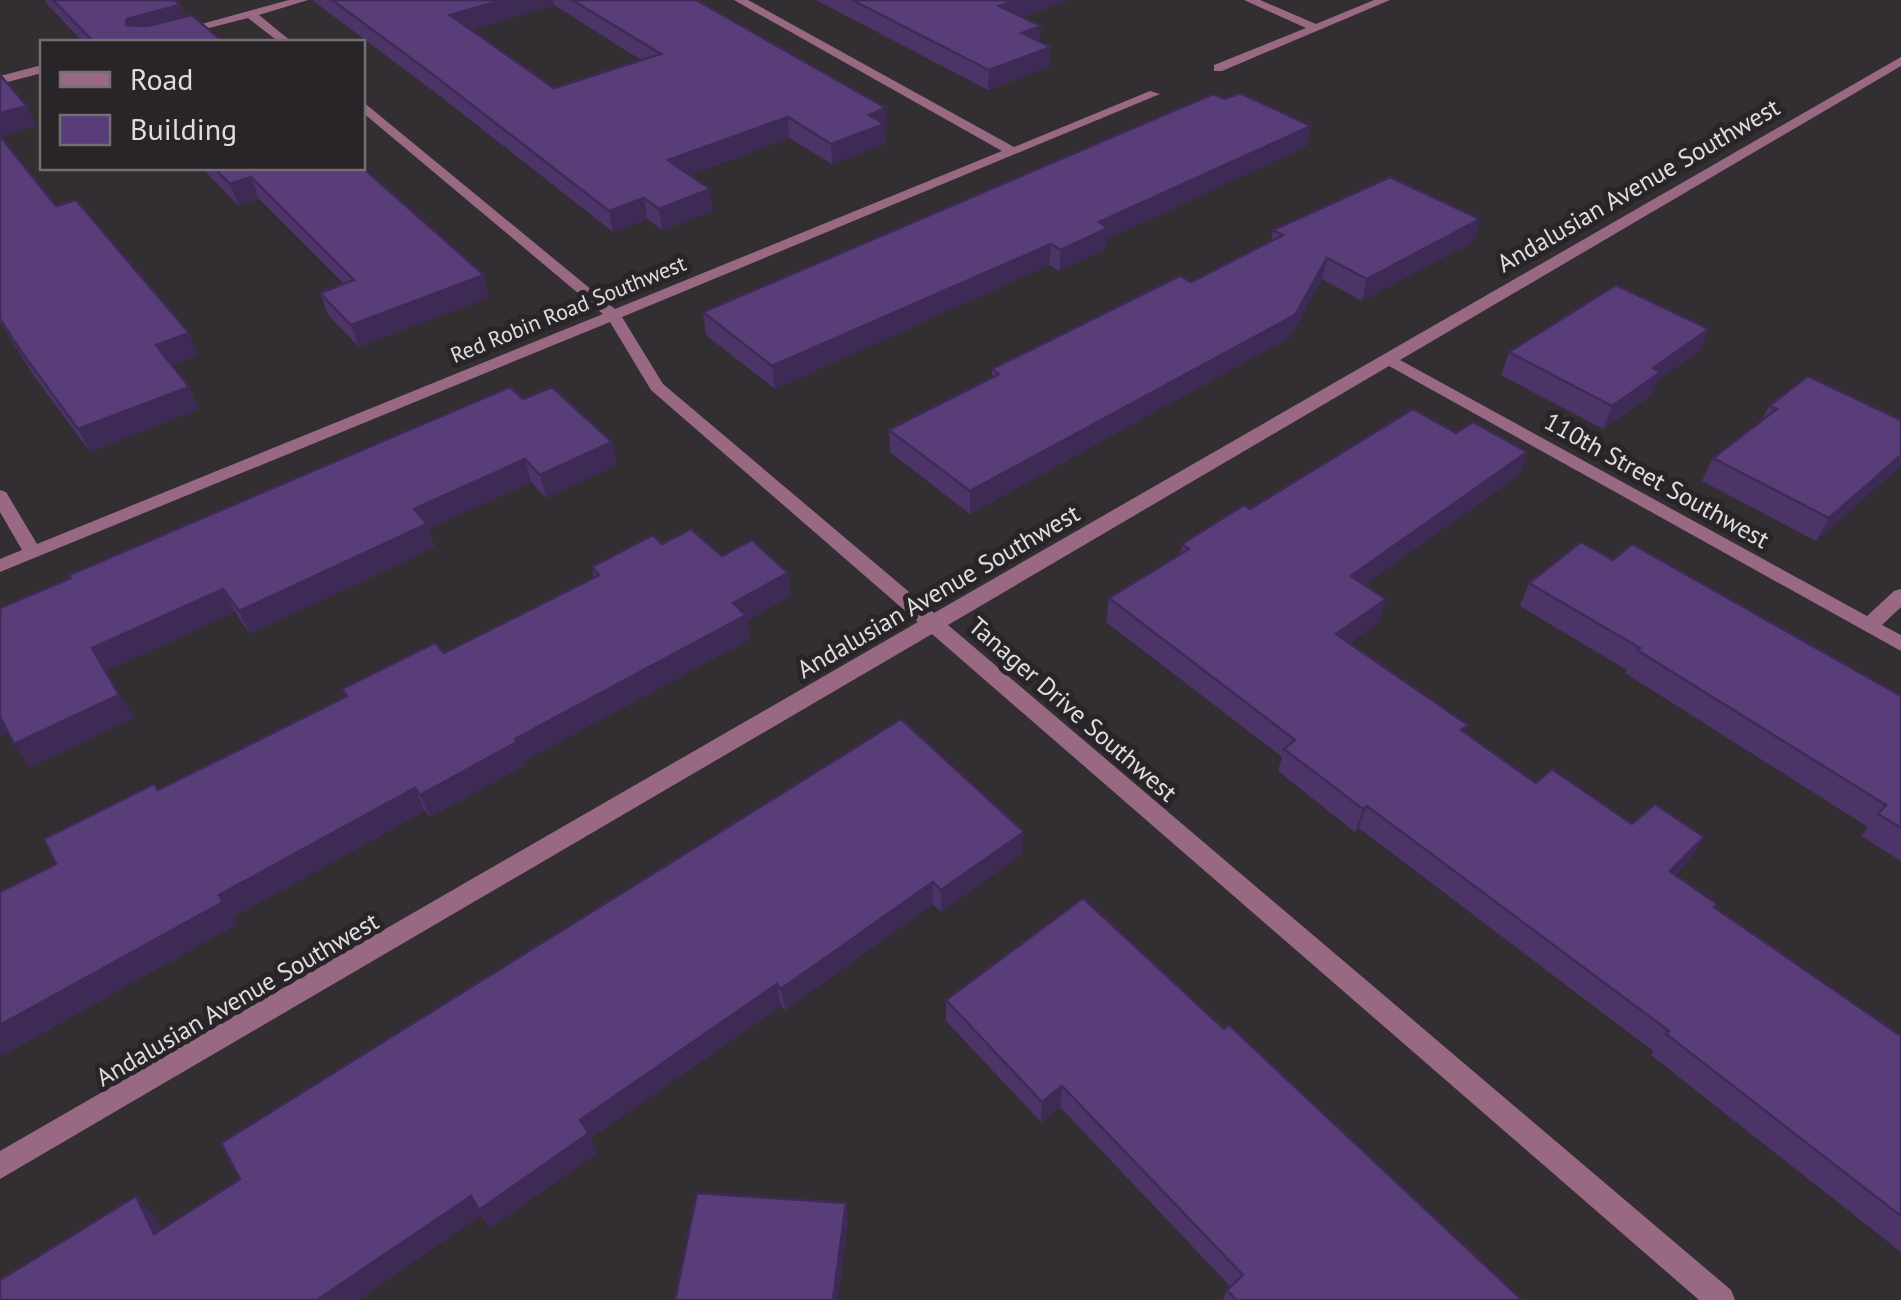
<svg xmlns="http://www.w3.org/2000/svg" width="1901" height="1300" viewBox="0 0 1901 1300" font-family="'PT Sans',sans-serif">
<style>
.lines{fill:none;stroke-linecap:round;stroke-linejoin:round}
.street{fill:#996984;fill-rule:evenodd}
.wall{fill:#4c3468;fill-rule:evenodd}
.shaded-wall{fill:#3e2b55}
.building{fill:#583d79;stroke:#3e2b55;stroke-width:2.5}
.labels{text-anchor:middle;stroke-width:10;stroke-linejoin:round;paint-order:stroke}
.far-street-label{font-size:22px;fill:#e0dde0;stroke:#282428}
.street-label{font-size:25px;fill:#e0dde0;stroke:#282428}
</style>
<rect width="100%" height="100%" fill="#322e32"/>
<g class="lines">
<!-- street -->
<g class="street">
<polygon points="289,0 308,0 259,15 292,42 279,42 248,18 154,42 136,42"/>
<polygon points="734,0 748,0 1014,147 1150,91 1160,94 622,317 663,384 934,613 1901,57 1901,66 1400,360 1867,616 1894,591 1901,589 1901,607 1882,625 1901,635 1901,651 1389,366 948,625 1731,1290 1735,1300 1699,1300 932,634 0,1179 0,1151 918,622 651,390 610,322 0,572 0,559 22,550 0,512 0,490 6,492 37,544 603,314 362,112 362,101 615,309 1002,151"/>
<polygon points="1244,0 1260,0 1316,24 1374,0 1390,0 1222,71 1214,71 1214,65 1306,28"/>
<polygon points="42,65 42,73 0,84 0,76"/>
</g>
</g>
<!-- wall -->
<g class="wall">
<polygon points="45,0 175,0 180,5 185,17 223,42 83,42 47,4"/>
<path d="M 312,0 L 696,0 L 886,108 L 887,129 L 884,130 L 885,144 L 832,164 L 789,138 L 689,175 L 713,211 L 662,230 L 647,219 L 613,232 L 436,93 ZM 554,5 L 641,60 L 554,88 L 471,30 Z"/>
<polygon points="816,0 1069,0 1022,17 1040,42 1050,66 988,90"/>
<polygon points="0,75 27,106 36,126 0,136 56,206 199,355 172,365 189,387 199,409 90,452 32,373 0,322"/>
<polygon points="1307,146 1107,239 1106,249 1059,271 1049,265 775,389 706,335 703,312"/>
<polygon points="202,168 362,168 489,297 359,347 328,315 320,293 344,284 259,199 238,205"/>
<polygon points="1480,219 1474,241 1362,301 1322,279 1290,337 970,514 890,452 889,430 992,378 992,369 1191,282 1271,241 1273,230"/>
<polygon points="1709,329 1699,351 1658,380 1652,395 1603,429 1501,375 1509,352"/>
<polygon points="523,399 617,465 546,498 531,482 428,529 435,547 250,634 235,612 106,671 134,718 30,767 7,732 0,736 0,608"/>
<polygon points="1769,406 1901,420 1816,541 1702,481 1713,458 1761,422"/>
<polygon points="1456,433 1527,452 1519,475 1364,585 1386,599 1379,622 1349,643 1465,733 1536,783 1632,824 1690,859 1675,875 1715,907 1901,1036 1901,1252 1651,1055 1653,1051 1359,828 1355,832 1278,771 1282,757 1106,622 1109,598 1180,554 1182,544 1250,509"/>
<polygon points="662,544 788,573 791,596 747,620 750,639 524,761 525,765 430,817 425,811 233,917 237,924 0,1057 0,892 56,864 159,790 346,697 342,689 444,653 594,577 592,567"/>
<polygon points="1613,560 1901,696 1901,861 1861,836 1868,827 1625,673 1627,670 1520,606 1529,583"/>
<polygon points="901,719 1022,854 941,912 933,904 785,1010 781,1006 591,1138 597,1153 490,1228 481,1215 358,1300 0,1300 136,1196 154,1215 161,1229 240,1179"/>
<polygon points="946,1000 1224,1029 1522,1300 1223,1300 1227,1290 1231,1287 1060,1107 1041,1122 946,1021"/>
</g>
<!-- shaded-wall -->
<g class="shaded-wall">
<polygon points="503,0 553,0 554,5 454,35 450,15"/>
<polygon points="1016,0 1069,0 999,25 999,6"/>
<polygon points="180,5 188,24 135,38 126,25 127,19"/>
<polygon points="1041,26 1040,45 1022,33"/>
<polygon points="1051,47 1050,66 988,90 989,70"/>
<polygon points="27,106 36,126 0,137 0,113"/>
<polygon points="886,108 887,129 884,130 885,144 832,164 831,144 869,115"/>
<polygon points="788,117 789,138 671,181 668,160"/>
<polygon points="1311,126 1307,146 1107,239 1106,249 1059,271 1061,250 1099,222"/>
<polygon points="251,177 259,199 238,205 230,184"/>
<polygon points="710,189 713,211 662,230 659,209"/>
<polygon points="644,198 647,219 613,232 609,211"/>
<polygon points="1480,219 1474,241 1362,301 1367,279"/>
<polygon points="1051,244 1049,265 775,389 772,366"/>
<polygon points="1327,258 1322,279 1290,337 970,514 970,491"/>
<polygon points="484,275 489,297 359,347 351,325"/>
<polygon points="1709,329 1699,351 1658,380 1652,395 1603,429 1612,406 1653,368"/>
<polygon points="189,333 199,355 166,367 156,345"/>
<polygon points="189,387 199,409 90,452 78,429"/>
<polygon points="612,442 617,465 546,498 540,475"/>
<polygon points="1527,452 1519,475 1345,599 1351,576"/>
<polygon points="1901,455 1901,466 1816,541 1829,518"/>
<polygon points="525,459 531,482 428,529 435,547 250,634 239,611 414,509"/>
<polygon points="788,573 791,596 747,620 750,639 524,761 525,765 430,817 420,795 515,739 733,603"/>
<polygon points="223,589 235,612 106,671 134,718 30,767 14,744 92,648"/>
<polygon points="1386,599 1379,622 1330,657 1336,634"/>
<polygon points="0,714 11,730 0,736"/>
<polygon points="415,788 425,811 233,917 237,924 0,1057 0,1025 219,895"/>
<polygon points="1367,806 1359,828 1355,832 1363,809"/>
<polygon points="1024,832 1022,854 941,912 941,890"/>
<polygon points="1704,837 1690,859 1656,893 1670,871"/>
<polygon points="933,882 933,904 785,1010 781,989"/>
<polygon points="777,984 781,1006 591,1138 597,1153 490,1228 479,1210 580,1120"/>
<polygon points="1062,1086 1060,1107 1041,1122 1042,1102"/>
<polygon points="136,1196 154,1215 172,1253 154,1234"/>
<polygon points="471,1196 481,1215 358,1300 317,1300"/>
<polygon points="846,1203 848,1222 838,1300 833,1300"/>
</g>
<!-- building -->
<g class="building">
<polygon points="53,0 175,0 180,5 127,19 126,25 147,26 192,15 223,42 94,42"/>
<polygon points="332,0 503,0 450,15 554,88 661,54 572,0 696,0 886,108 869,115 884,124 831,144 788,117 668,160 710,189 659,209 644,198 609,211 431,73"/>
<polygon points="852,0 1016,0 999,6 1041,26 1022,33 1051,47 989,70"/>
<polygon points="0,75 27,106 0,113"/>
<polygon points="1240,93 1311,126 1099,222 1108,228 1061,250 1051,244 772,366 703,312 1213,94 1225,99"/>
<polygon points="0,136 56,206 76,200 189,333 156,345 189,387 78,429 20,350 0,319"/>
<polygon points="362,167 484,275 351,325 320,293 354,280 251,177 230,184 214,168"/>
<polygon points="1390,177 1480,219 1367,279 1327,258 1295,315 970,491 889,430 999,374 992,369 1180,276 1191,282 1283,235 1273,230"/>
<polygon points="1616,285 1709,329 1653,368 1661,372 1612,406 1509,352"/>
<polygon points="1808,376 1901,420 1901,455 1829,518 1713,458 1777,409 1769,406"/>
<polygon points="510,387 523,399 552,387 612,442 540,475 525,459 414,509 427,524 239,611 223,589 92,648 119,695 14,744 0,717 0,608 71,578 69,575"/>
<polygon points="1413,409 1456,433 1473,422 1527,452 1351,576 1386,599 1336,634 1468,725 1461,730 1536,783 1552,769 1632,824 1655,804 1704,837 1670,871 1717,904 1714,907 1901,1036 1901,1216 1666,1034 1669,1031 1367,806 1363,809 1284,749 1295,740 1109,598 1189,549 1182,544 1244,505 1250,509"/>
<polygon points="691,529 722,556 752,540 788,573 733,603 746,615 515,739 517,742 420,795 415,788 219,895 223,902 0,1025 0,892 56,864 44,839 154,784 158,790 347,696 342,689 435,643 444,653 599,575 592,567 653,535 662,544"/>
<polygon points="1581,542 1613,560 1632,544 1901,696 1901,828 1878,814 1886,805 1637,650 1640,648 1529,583"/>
<polygon points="901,719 1024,832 941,890 933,882 781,989 777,984 580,1120 589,1133 479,1210 471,1196 317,1300 0,1300 0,1280 136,1196 154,1234 240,1179 221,1143"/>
<polygon points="1083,898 1224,1029 1229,1025 1522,1300 1236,1300 1227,1290 1243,1275 1062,1086 1042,1102 946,1000"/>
<polygon points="697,1193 846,1203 833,1300 675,1300"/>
</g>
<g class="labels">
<!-- far-street labels -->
<g class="far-street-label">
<text transform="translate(568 309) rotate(-22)" y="8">Red Robin Road Southwest</text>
</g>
<!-- street labels -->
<g class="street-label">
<text transform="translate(1638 185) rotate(-30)" y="9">Andalusian Avenue Southwest</text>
<text transform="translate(1657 480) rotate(29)" y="9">110th Street Southwest</text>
<text transform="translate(938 591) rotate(-30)" y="9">Andalusian Avenue Southwest</text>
<text transform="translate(1073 709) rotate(41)" y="9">Tanager Drive Southwest</text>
<text transform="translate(237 999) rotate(-30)" y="9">Andalusian Avenue Southwest</text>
</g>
</g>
<!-- legend -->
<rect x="40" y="40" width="325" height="130" fill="#282428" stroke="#726e72" stroke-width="2.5"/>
<rect x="60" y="72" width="50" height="15" fill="#996984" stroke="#726e72" stroke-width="2.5"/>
<text x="130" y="90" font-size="30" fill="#e0dde0">Road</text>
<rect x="60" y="115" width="50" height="30" fill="#583d79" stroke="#726e72" stroke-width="2.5"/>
<text x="130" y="140" font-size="30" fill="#e0dde0">Building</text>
</svg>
